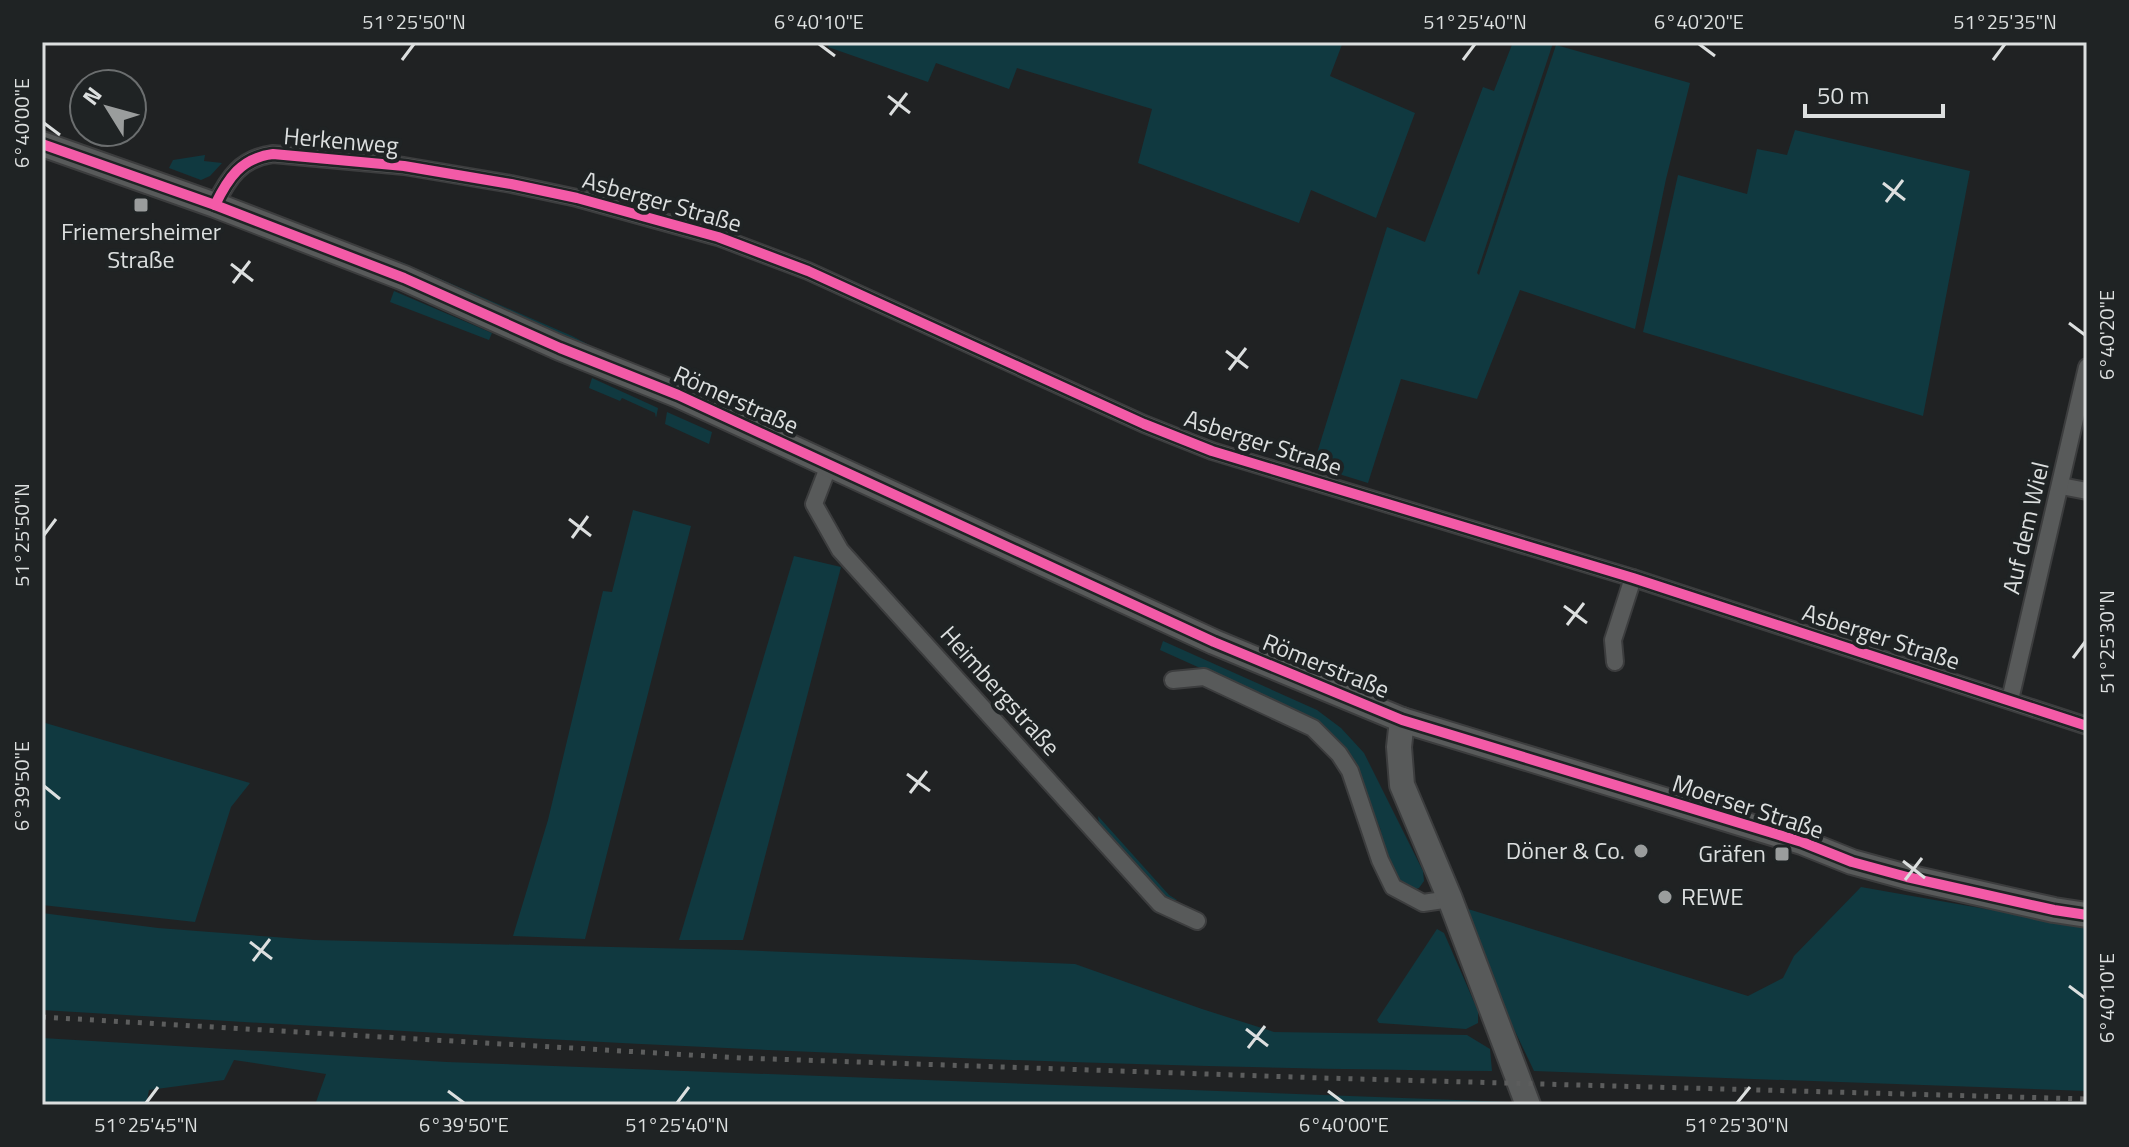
<svg xmlns="http://www.w3.org/2000/svg" width="2129" height="1147" viewBox="0 0 2129 1147" font-family="'Titillium Web',sans-serif">
<style>
.green{fill:#103940}
.lines{fill:none;stroke-linecap:round;stroke-linejoin:round}
.street-casing{stroke:#3c3d3e;stroke-width:20}
.secondary-casing{stroke:#3c3d3e;stroke-width:28}
.street{stroke:#585a5a;stroke-width:16}
.secondary{stroke:#585a5a;stroke-width:24}
.rail{stroke:#5c5d5d;stroke-width:5;stroke-dasharray:4 8;stroke-linecap:butt}
.cycleway-casing{stroke:#1f2324;stroke-width:15}
.cycleway{stroke:#f35aa7;stroke-width:10}
.ticks{fill:none;stroke:#dcdfdf;stroke-width:3}
.poi-dot{fill:#9a9d9d;stroke:#1f2324;stroke-width:3}
.labels{text-anchor:middle;stroke-width:8;stroke-linejoin:round;paint-order:stroke}
.street-label{font-size:24px;fill:#dcdfdf;stroke:#1f2324}
.poi-label{font-size:24px;fill:#dcdfdf;stroke:#1f2324;text-anchor:end}
.neatline{fill:none;stroke:#dcdfdf;stroke-width:3}
.ticks-label{font-size:20px;text-anchor:middle;fill:#dcdfdf}
</style>
<rect width="100%" height="100%" fill="#202223"/>
<!-- green -->
<g class="green">
<polygon points="830,42 1343,42 1330,76 1415,113 1376,218 1311,190 1299,223 1138,163 1152,109 1017,68 1009,89 936,63 928,82 828,47"/>
<polygon points="1513,42 1553,43 1477,273 1479,275 1556,45 1690,83 1666,179 1635,329 1520,290 1477,399 1401,379 1368,483 1313,466 1387,227 1425,242 1483,87 1494,91"/>
<polygon points="1795,130 1970,171 1923,416 1643,332 1678,175 1747,194 1757,149 1787,155"/>
<polygon points="205,155 204,161 222,163 210,176 201,180 169,168 173,160"/>
<polygon points="401,262 572,336 622,362 403,266"/>
<polygon points="394,291 492,333 489,340 390,302"/>
<polygon points="592,378 658,408 656,418 655,413 622,398 620,401 589,388"/>
<polygon points="667,412 712,432 709,444 665,424"/>
<polygon points="633,510 691,526 585,939 513,936 548,820 603,591 612,592"/>
<polygon points="794,556 841,567 743,940 679,940"/>
<polygon points="1163,641 1317,710 1341,728 1364,753 1423,871 1424,881 1419,888 1410,891 1401,885 1387,859 1380,828 1355,769 1260,695 1160,650"/>
<polygon points="42,722 250,783 231,807 195,922 42,905"/>
<polygon points="1098,816 1169,895 1177,900 1169,900 1164,896 1099,823"/>
<polygon points="1861,887 2087,927 2087,1091 1534,1071 1512,1025 1468,909 1748,996 1783,978 1794,956"/>
<path d="M 42,913 L 158,928 L 314,940 L 737,950 L 1075,964 L 1202,1009 L 1274,1032 L 1467,1035 L 1490,1049 L 1492,1071 C 1009,1067 525,1039 42,1010 Z"/>
<polygon points="1437,929 1444,933 1478,1011 1478,1023 1466,1029 1379,1023 1377,1020"/>
<polygon points="42,1038 447,1062 1509,1102 1511,1105 315,1105 326,1074 234,1060 224,1080 149,1090 146,1105 56,1105 42,1101"/>
</g>
<g class="lines">
<defs>
<g id="street">
<path d="M 215,205 C 228,178 241,158 273,154 L 404,166 L 511,184 L 577,198 L 718,237 L 808,271 L 1144,424 L 1212,451 L 1633,578 L 2087,726"/>
<polyline points="829,465 814,504 840,550 1160,904 1197,921"/>
<polyline points="2061,486 2087,491"/>
<polyline points="1615,662 1613,640 1633,578"/>
<polyline points="1173,680 1204,677 1313,728 1339,754 1350,771 1380,860 1393,887 1423,903 1450,899"/>
<polyline points="2010,700 2087,367"/>
</g>
<g id="secondary">
<polyline points="42,144 215,205 404,278 560,348 678,395 1214,642 1402,720 1802,842 1852,862 1907,877 2054,910 2087,915"/>
<polyline points="1402,720 1399,747 1402,785 1450,899 1528,1105"/>
</g>
</defs>
<!-- street casing -->
<use href="#street" class="street-casing"/>
<!-- secondary casing -->
<use href="#secondary" class="secondary-casing"/>
<!-- street -->
<use href="#street" class="street"/>
<!-- secondary -->
<use href="#secondary" class="secondary"/>
<!-- rail -->
<polyline class="rail" points="42,1017 742,1058 1323,1078 2087,1099"/>
<defs>
<g id="cycleway">
<polyline points="42,144 215,205 404,278 560,348 678,395 1214,642 1402,720 1802,842 1852,862 1907,877 2054,910 2087,915"/>
<path d="M 215,205 C 228,178 241,158 273,154 L 404,166 L 511,184 L 577,198 L 718,237 L 808,271 L 1144,424 L 1212,451 L 1633,578 L 2087,726"/>
</g>
</defs>
<!-- cycleway casing -->
<use href="#cycleway" class="cycleway-casing"/>
<!-- cycleway -->
<use href="#cycleway" class="cycleway"/>
</g>
<!-- ticks -->
<path class="ticks" d="M 819,44 L 835,56M 1699,44 L 1715,56M 402,60 L 414,44M 1463,60 L 1475,44M 1993,60 L 2005,44M 888,96 L 910,113M 890,115 L 907,93M 44,123 L 60,135M 1883,183 L 1905,200M 1886,202 L 1903,180M 231,264 L 253,281M 233,283 L 250,261M 2069,323 L 2085,335M 1226,351 L 1248,368M 1229,370 L 1246,348M 569,519 L 591,536M 44,535 L 56,519M 572,538 L 588,516M 1564,606 L 1587,623M 1567,625 L 1584,603M 2073,658 L 2085,642M 907,774 L 930,791M 44,786 L 60,799M 910,793 L 927,771M 1903,861 L 1925,878M 1905,880 L 1922,858M 250,942 L 272,959M 253,961 L 270,939M 2069,986 L 2085,998M 1246,1029 L 1268,1046M 1248,1048 L 1265,1026M 448,1091 L 464,1103M 1328,1091 L 1344,1103M 146,1103 L 158,1087M 677,1103 L 689,1087M 1737,1103 L 1750,1087"/>
<!-- markers -->
<g class="poi-dot">
<rect x="133" y="197" width="16" height="16" rx="4"/>
<circle cx="1641" cy="851" r="8"/>
<rect x="1774" y="846" width="16" height="16" rx="4"/>
<circle cx="1665" cy="897" r="8"/>
</g>
<g class="labels">
<!-- street labels -->
<g class="street-label">
<text transform="translate(341 141) rotate(5)" y="8">Herkenweg</text>
<text transform="translate(662 202) rotate(16)" y="8">Asberger Straße</text>
<text transform="translate(736 400) rotate(24)" y="8">Römerstraße</text>
<text transform="translate(1263 443) rotate(18)" y="8">Asberger Straße</text>
<text transform="translate(2026 528) rotate(-77)" y="8">Auf dem Wiel</text>
<text transform="translate(1881 637) rotate(18)" y="8">Asberger Straße</text>
<text transform="translate(1326 666) rotate(22)" y="8">Römerstraße</text>
<text transform="translate(1000 691) rotate(48)" y="8">Heimbergstraße</text>
<text transform="translate(1748 807) rotate(18)" y="8">Moerser Straße</text>
</g>
<!-- poi labels -->
<g class="poi-label">
<text x="141" y="240" text-anchor="middle">Friemersheimer<tspan x="141" dy="28">Straße</tspan></text>
<text x="1625" y="859">Döner &amp; Co.</text>
<text x="1766" y="862">Gräfen</text>
<text x="1681" y="905" text-anchor="start">REWE</text>
</g>
</g>
<!-- border -->
<rect width="2129" height="1147" fill="none" stroke="#1f2324" stroke-width="88"/>
<!-- north arrow -->
<g transform="translate(108 108) rotate(307)"><circle r="38" fill="#1f2324" stroke="#6b6e6f" stroke-width="2"/>
<path d="M0-6L14 30L0 20L-14 30Z" fill="#9a9d9d"/>
<text y="-12" font-size="22" font-weight="bold" text-anchor="middle" fill="#dcdfdf">N</text>
</g>
<!-- scale -->
<path d="M1805 104v12h138v-12" fill="none" stroke="#dcdfdf" stroke-width="4"/>
<text x="1817" y="104" font-size="24" fill="#dcdfdf" stroke="#1f2324" stroke-width="6" paint-order="stroke">50 m</text>
<rect x="44" y="44" width="2041" height="1059" class="neatline"/>
<g class="ticks-label">
<text x="414" y="29">51°25'50"N</text>
<text x="819" y="29">6°40'10"E</text>
<text x="1475" y="29">51°25'40"N</text>
<text x="1699" y="29">6°40'20"E</text>
<text x="2005" y="29">51°25'35"N</text>
<text transform="translate(22 123) rotate(-90)" y="7">6°40'00"E</text>
<text transform="translate(2107 335) rotate(-90)" y="7">6°40'20"E</text>
<text transform="translate(22 535) rotate(-90)" y="7">51°25'50"N</text>
<text transform="translate(2107 642) rotate(-90)" y="7">51°25'30"N</text>
<text transform="translate(22 786) rotate(-90)" y="7">6°39'50"E</text>
<text transform="translate(2107 998) rotate(-90)" y="7">6°40'10"E</text>
<text x="146" y="1132">51°25'45"N</text>
<text x="464" y="1132">6°39'50"E</text>
<text x="677" y="1132">51°25'40"N</text>
<text x="1344" y="1132">6°40'00"E</text>
<text x="1737" y="1132">51°25'30"N</text>
</g>
</svg>
